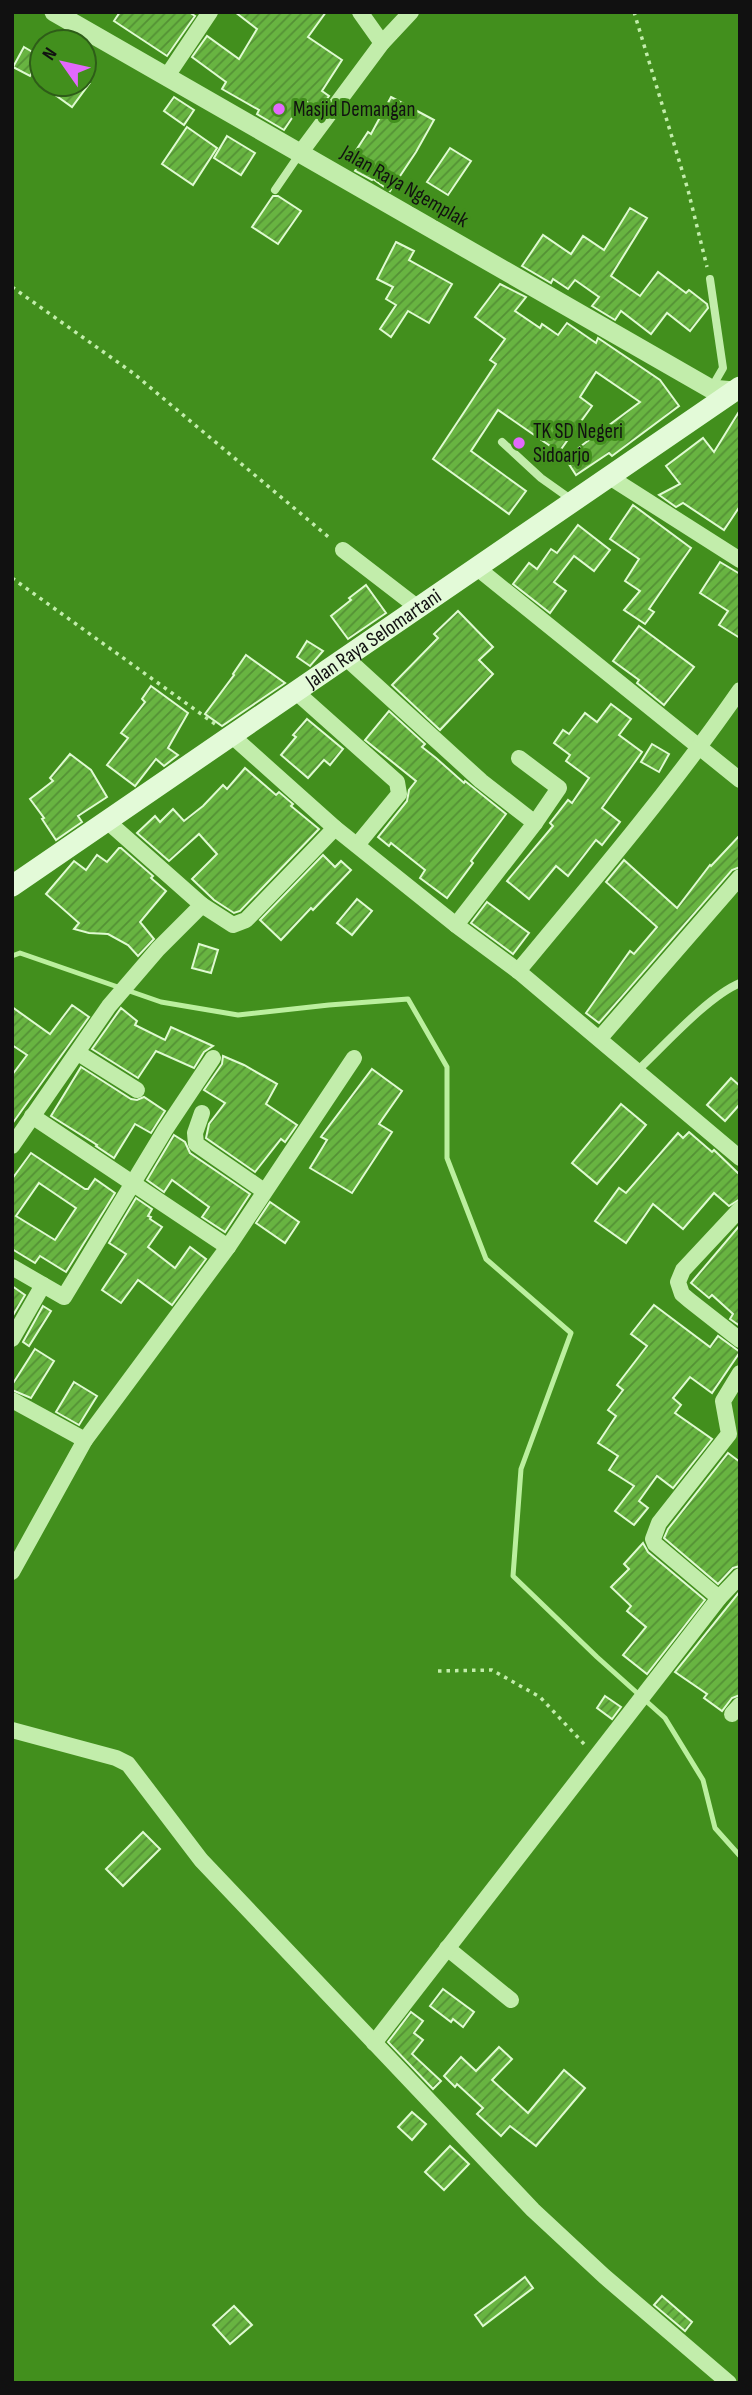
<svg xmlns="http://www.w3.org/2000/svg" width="752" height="2395" viewBox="0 0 752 2395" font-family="'Sofia Sans Condensed',sans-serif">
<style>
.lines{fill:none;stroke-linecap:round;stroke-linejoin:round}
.stream{stroke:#bbef9e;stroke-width:5}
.building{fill:url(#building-hatch);stroke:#dffad1;stroke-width:2;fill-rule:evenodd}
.path{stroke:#c2edab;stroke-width:3.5;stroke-dasharray:3.5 5;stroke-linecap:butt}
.service{stroke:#c2edab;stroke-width:8}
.minor{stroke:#c2edab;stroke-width:16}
.tertiary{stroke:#c2edab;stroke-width:19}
.secondary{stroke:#e3fad8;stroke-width:21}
.poi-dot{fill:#e369fd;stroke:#428f1d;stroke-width:2.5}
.labels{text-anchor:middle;stroke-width:6;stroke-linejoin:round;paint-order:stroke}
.poi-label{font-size:21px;fill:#111;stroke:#428f1d;text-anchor:start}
.street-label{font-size:21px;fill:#111;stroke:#428f1d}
</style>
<defs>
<pattern id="building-hatch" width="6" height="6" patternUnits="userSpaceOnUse" patternTransform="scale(1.75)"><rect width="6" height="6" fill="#68b441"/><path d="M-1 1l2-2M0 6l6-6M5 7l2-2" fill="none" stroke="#549135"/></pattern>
</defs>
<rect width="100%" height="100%" fill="#428f1d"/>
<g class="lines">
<!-- stream -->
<polyline class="stream" points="12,956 20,953 161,1002 238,1015 329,1005 408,999 447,1067 447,1158 486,1259 571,1333 521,1469 513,1576 597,1657 665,1718 703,1780 715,1828 740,1856"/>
</g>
<!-- building -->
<g class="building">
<polygon points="120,12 189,12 195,16 167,56 114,21"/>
<polygon points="235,12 326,12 308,37 342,60 322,91 329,96 319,110 304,100 284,130 257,114 259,110 222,89 226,82 192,57 207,36 239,59 257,29"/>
<polygon points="24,47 41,57 30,76 13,67"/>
<polygon points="40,84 89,84 72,107"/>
<polygon points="174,97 194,110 184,125 164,111"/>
<polygon points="391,97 434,120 416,152 390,191 373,179 372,180 355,171 364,157 355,152 368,132 371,134"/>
<polygon points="187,127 217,148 193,185 162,164"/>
<polygon points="227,136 255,153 241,175 214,158"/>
<polygon points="450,148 471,161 448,195 427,182"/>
<polygon points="273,196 278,196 301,211 278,244 252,227"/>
<polygon points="630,208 647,218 611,276 640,296 658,272 686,293 689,290 707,304 708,308 690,331 667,313 651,334 621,311 615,320 592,306 599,297 575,280 568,289 553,279 551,283 522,266 543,235 571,254 583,236 604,250"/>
<polygon points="396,242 414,251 409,260 452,284 429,323 408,311 391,337 380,329 396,305 386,299 393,287 377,279"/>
<polygon points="500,284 526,297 515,311 540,328 542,324 558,335 567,323 596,343 598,338 660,380 679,406 612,456 609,453 576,475 565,458 640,402 596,372 580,397 592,406 559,452 498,410 471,451 526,491 509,514 433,459 496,364 490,360 505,339 475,317"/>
<polygon points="740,410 740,506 724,530 683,503 676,507 659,495 680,484 666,466 703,438 714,452"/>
<polygon points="633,505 691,548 649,609 654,612 645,624 624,610 640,591 625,581 639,559 610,539"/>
<polygon points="578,525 610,550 594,571 574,556 554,582 566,591 550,613 513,584 529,563 537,569 551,549 557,553"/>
<polygon points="720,562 740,574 740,638 719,625 728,611 700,593"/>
<polygon points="366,585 386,613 348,639 331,616 351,600 349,598"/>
<polygon points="458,611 493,647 479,660 493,674 440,730 392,685 438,638 434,634"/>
<polygon points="639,626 694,667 664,705 637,683 639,680 613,661"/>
<polygon points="307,641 323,651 310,666 297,657"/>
<polygon points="246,655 285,683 222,726 205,714 234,675 233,674"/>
<polygon points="151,686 188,713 168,748 178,755 164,766 156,759 135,786 107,765 128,738 121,733 145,702 142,699"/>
<polygon points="611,704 631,719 619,735 642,752 602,808 620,822 602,845 596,840 568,876 556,866 529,899 507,881 553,826 550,823 568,800 572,803 589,778 566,761 570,755 554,743 563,730 569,734 585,713 597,722"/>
<polygon points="389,711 425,744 422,747 436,758 464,783 465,781 506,814 471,861 473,863 447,898 420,878 425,870 391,843 389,846 378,837 407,801 409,790 416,781 365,740"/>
<polygon points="307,719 343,749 330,765 324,760 308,778 281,755 296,737 293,735"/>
<polygon points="652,744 669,754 659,772 641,762"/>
<polygon points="70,754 91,770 107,797 78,816 82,822 56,840 42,819 44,818 30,799 53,781 50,778"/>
<polygon points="245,768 276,795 279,792 293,804 291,806 319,829 240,911 234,913 214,900 192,879 217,854 199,834 169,861 137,833 155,816 160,822 173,809 184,821 203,806 223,785 227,789"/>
<polygon points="740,835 740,867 732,870 599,1023 586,1013 630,951 634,954 657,927 606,882 624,860 677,908 710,865 711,866"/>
<polygon points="119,848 121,848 153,876 151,878 166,891 140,922 154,939 138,956 128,945 108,934 89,933 74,929 79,923 46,894 74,861 86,870 97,855 107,862"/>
<polygon points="323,855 335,867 341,861 351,870 313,910 311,908 281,940 260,920"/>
<polygon points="357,899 372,911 352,935 337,923"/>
<polygon points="487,902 529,933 513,954 471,923"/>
<polygon points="199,944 218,950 211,973 192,968"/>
<polygon points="72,1005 89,1017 12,1124 12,1075 27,1055 12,1045 12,1007 50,1034"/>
<polygon points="121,1008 137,1021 135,1025 165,1040 171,1027 213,1046 204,1052 194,1068 156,1051 138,1078 92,1049"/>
<polygon points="223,1056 244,1065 277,1084 266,1104 297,1125 285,1142 281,1139 255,1172 206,1138 209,1124 225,1103 204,1090 222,1064"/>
<polygon points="81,1067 131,1099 137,1100 144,1097 165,1111 151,1133 135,1124 114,1158 96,1146 97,1145 51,1116"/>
<polygon points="372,1069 402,1091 379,1124 392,1132 352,1193 310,1168 327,1140 321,1137"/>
<polygon points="731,1078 740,1086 740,1104 725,1121 707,1105"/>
<polygon points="621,1104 646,1125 597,1184 572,1163"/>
<polygon points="689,1132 712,1152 714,1150 740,1175 740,1199 729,1206 714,1193 683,1229 653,1204 626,1243 595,1221 619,1188 626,1193 678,1133 683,1138"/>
<polygon points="174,1135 185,1142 190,1153 250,1194 225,1232 202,1217 209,1207 172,1180 164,1192 147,1180"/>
<path d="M 31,1153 L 85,1189 L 88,1189 L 95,1179 L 115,1193 L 66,1272 L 40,1256 L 35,1263 L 12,1249 L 12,1179 ZM 39,1183 L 76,1208 L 55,1240 L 16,1216 Z"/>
<polygon points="136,1198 152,1209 148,1216 151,1217 150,1219 162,1227 148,1247 175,1268 190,1247 206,1259 172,1305 138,1280 121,1303 102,1290 126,1254 109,1243"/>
<polygon points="270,1202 299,1222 285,1243 256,1223"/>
<polygon points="740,1225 740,1326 730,1319 733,1314 712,1295 709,1298 691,1283"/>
<polygon points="12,1286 25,1295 12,1317"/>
<polygon points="654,1305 710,1347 718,1336 740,1352 712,1393 690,1377 673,1398 681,1405 675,1413 712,1439 673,1488 657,1476 639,1501 648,1508 634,1525 615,1511 634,1486 609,1470 618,1456 598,1443 616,1416 608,1410 623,1390 617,1385 647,1346 631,1334"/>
<polygon points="43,1306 51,1311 29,1346 23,1342"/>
<polygon points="35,1349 54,1361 31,1398 12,1390 12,1385"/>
<polygon points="74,1382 97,1396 79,1425 56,1412"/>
<polygon points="728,1453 740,1462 740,1566 733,1568 718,1584 664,1538 668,1529"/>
<polygon points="643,1543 648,1552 705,1600 647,1674 623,1655 646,1627 627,1611 631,1606 611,1587 629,1569 624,1564"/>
<polygon points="740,1591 740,1695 732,1698 722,1711 704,1698 707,1694 675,1672"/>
<polygon points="605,1696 621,1707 612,1719 597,1708"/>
<polygon points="143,1832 160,1849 123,1886 106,1869"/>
<polygon points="443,1989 474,2012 463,2027 453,2019 451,2022 430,2006"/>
<polygon points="411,2012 423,2021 414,2033 423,2040 412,2054 441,2081 433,2089 388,2042"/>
<polygon points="499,2047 512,2059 492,2080 528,2113 564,2070 585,2088 536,2146 510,2126 501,2136 477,2114 483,2108 457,2084 455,2087 444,2076 461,2057 476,2071"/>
<polygon points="412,2112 426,2124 412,2140 398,2127"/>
<polygon points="450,2146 469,2164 444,2190 425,2172"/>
<polygon points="525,2277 533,2288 483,2326 475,2315"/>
<polygon points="662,2296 692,2322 685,2331 654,2305"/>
<polygon points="234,2306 252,2325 230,2344 213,2325"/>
</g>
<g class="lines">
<!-- path -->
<g class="path">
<polyline points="634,12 688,190 707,267"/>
<polyline points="12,287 133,373 331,539"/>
<polyline points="12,578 215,724"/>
<polyline points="438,1671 492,1670 540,1697 585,1745"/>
</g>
<!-- service -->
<g class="service">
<polyline points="275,190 301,152"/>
<polyline points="710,279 723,368 712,387"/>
<polyline points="502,442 541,478 572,500"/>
<path d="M 637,1071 C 664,1046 707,997 740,983"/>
</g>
<!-- minor -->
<g class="minor">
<polyline points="360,12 382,43"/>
<polyline points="167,76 210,12"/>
<polyline points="301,152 382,43 411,12"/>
<polyline points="608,476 740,560"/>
<polyline points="343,550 417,607"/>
<polyline points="476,567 740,780"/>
<polyline points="345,657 481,781 535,823"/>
<polyline points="295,691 397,782 399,794 357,845"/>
<polyline points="231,735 335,828 456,925 518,971 740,1158"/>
<polyline points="107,821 202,905"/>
<polyline points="456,925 535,823 559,788 519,758"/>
<path d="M 518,971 C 595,879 672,788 740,690"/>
<polyline points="600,1038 740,877"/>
<polyline points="78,1053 137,1090"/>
<polyline points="202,1113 195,1133 196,1144 264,1191"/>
<polyline points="32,1116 228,1247"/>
<polyline points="12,1146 109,1006 158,949 202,905 233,925 246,920 335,828"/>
<polyline points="740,1209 683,1270 678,1282 682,1294 689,1300 740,1340"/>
<polyline points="12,1267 64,1297 165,1130 213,1058"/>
<polyline points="12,1339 43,1285"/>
<polyline points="12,1400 85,1440 12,1572"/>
<polyline points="85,1440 228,1247 354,1058"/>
<polyline points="719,1598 655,1544 653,1539 659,1523 729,1434 723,1401 740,1373"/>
<polyline points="732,1714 740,1705"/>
<polyline points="12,1730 116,1758 128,1764 201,1860 533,2210 604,2276 729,2383"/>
<polyline points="447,1948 511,2000"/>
<polyline points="374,2043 719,1598 740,1576"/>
</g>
<!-- tertiary -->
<polyline class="tertiary" points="54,12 711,389 734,391"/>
<!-- secondary -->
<path class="secondary" id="s1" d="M 12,886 L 740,387"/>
</g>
<!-- markers -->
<g class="poi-dot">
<circle cx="279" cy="109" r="7"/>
<circle cx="519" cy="443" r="7"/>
</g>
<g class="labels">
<!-- poi labels -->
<g class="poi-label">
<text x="293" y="116">Masjid Demangan</text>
<text x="533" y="438">TK SD Negeri<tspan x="533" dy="24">Sidoarjo</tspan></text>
</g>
<!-- street labels -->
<g class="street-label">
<text transform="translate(405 186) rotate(30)" y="7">Jalan Raya Ngemplak</text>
<text dy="7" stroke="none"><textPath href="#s1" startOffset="438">Jalan Raya Selomartani</textPath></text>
</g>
</g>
<!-- border -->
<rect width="752" height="2395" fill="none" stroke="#111111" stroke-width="28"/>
<!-- north arrow -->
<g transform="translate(63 63) rotate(304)"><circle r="33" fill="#428f1d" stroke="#2e5d18" stroke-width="2"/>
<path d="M0-5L12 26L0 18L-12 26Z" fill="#e369fd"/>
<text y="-10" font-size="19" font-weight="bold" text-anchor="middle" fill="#111111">N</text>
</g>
</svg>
